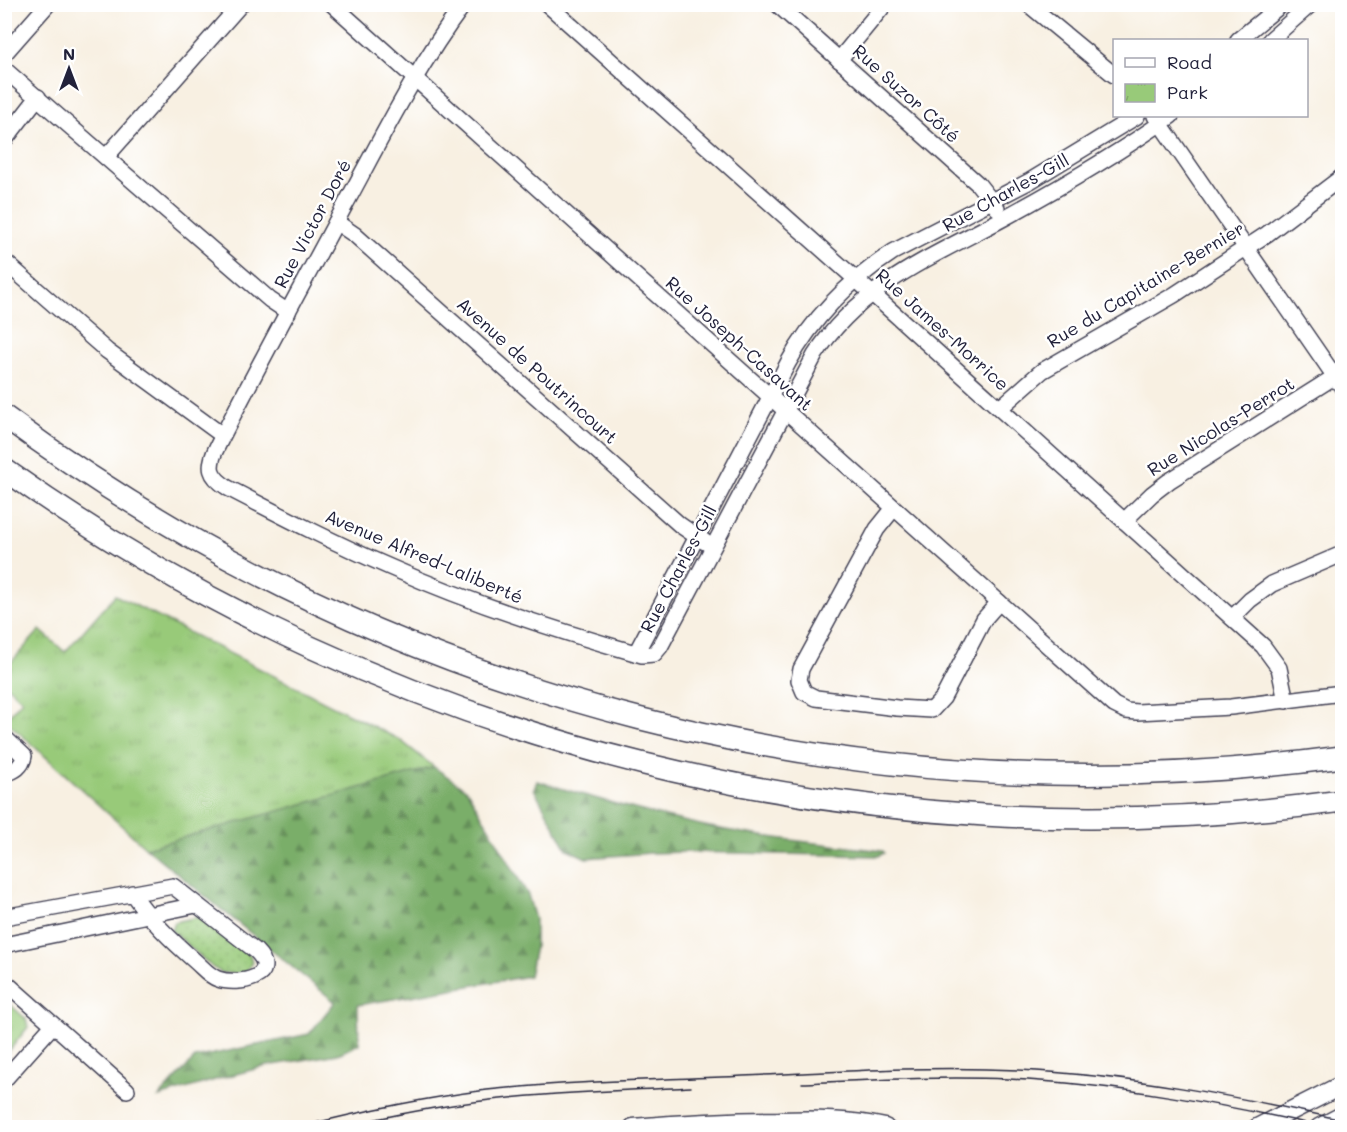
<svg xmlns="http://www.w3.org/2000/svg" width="1347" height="1132" viewBox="0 0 1347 1132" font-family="Mali,sans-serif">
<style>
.grass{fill:url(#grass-dots);stroke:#5d765a;stroke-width:1.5}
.forest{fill:url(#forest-firs);stroke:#4e6852;stroke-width:1.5}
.park{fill:url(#park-tufts);stroke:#5d765a;stroke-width:1.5}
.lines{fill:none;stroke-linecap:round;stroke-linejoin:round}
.minor-casing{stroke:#424154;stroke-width:18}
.major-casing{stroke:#424154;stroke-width:21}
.highway-casing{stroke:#424154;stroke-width:24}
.minor{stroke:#fff;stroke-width:15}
.major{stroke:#fff;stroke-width:18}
.highway{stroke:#fff;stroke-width:21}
.tram{stroke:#22223b;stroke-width:1.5}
.labels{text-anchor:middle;stroke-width:5;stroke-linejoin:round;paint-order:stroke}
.street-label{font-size:18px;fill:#22223b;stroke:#fff}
</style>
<defs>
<pattern id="grass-dots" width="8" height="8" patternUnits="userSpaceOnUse" patternTransform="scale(1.5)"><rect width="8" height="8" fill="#98ca79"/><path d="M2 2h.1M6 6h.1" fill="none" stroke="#83ad6a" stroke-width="1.8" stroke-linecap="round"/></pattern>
<pattern id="forest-firs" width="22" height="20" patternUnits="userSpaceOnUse" patternTransform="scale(1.5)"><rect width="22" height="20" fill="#7aae69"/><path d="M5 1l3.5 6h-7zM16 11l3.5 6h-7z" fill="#648d58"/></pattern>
<pattern id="park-tufts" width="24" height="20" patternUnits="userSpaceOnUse" patternTransform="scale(1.5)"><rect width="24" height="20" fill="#98ca79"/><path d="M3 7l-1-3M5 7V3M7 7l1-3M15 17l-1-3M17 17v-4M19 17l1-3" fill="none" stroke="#83ad6a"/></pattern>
</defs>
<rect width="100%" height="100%" fill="#fff"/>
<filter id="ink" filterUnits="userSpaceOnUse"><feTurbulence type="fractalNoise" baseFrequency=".0167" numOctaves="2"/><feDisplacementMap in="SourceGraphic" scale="12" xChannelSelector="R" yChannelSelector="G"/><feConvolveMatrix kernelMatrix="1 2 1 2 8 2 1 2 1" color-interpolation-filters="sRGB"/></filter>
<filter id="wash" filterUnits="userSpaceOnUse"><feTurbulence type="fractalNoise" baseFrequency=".008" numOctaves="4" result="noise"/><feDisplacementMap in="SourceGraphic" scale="24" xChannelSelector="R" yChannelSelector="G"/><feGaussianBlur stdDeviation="1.35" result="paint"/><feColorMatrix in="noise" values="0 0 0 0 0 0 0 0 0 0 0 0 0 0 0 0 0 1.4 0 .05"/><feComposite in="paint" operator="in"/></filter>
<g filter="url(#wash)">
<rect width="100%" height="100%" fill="#f8f0e2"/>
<!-- grass -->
<polygon class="grass" points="197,917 202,918 250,954 252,962 247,971 240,973 223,973 213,968 171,930 175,922"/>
<!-- forest -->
<g class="forest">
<polygon points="434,767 467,790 528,895 535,919 535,947 529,976 358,1005 359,1044 338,1054 267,1066 225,1077 159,1097 195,1058 309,1034 335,1002 146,848"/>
<path d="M 537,781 C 593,798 648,814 705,826 C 764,838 823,844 883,851 L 884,853 L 879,856 L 686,852 L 651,853 L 586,858 L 567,849 L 534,789 Z"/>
</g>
<!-- park -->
<g class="park">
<polygon points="115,595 400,740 434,767 146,848 5,720 22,700 5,684 5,669 40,630 65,652"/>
<polygon points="5,1000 26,1019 28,1027 5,1056"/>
</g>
</g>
<g filter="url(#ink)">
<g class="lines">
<defs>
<g id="minor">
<polyline points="332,4 1114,705 1126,711 1137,712 1231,707 1342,693"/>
<path d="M 464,4 C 416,68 381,139 343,209 C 301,288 257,367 217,447 C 207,467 209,476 228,488 C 282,516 336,544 392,568 C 473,604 557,631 642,655 L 654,654 L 660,647 L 815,355 C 860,285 934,256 1004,218 C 1061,187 1119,153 1171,116"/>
<polyline points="547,4 888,308 1263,646 1279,668 1286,701"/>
<polyline points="777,4 978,184 997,208"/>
<polyline points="1028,4 1114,75"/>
<polyline points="1238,40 1282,4"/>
<polyline points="1270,40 1311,4"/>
<polyline points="4,54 48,4"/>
<polyline points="839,60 885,4"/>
<polyline points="4,69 270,300 288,312"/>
<polyline points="1155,116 1342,387"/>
<polyline points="4,141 38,97"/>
<polyline points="106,157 241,4"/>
<polyline points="336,222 355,235 680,525 705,542"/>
<polyline points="4,261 107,351 222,435"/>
<polyline points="1000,408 1042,371 1174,295 1267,234 1342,177"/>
<polyline points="894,508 877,529 801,669 799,680 804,692 816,698 897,708 932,710 943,698 984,619 999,602"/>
<polyline points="1124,521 1152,494 1169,481 1342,372"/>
<polyline points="1232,618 1250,600 1272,584 1342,554"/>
<path d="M 636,653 L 788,363 C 813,317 849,281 893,252 L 1030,181 L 1137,116"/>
<path d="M 4,737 L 24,756 C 22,767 15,771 4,774"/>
<path d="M 4,917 L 173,886 L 256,951 C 282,977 238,986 218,979 C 209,976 203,968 196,962 C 170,939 152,922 132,893"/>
<polyline points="4,945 196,905"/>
<polyline points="4,981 127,1090"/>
<polyline points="4,1080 53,1025"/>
</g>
<g id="major">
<path d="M 633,1128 C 681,1124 730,1121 779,1121 C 815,1120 850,1120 885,1128"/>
<polyline points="1257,1128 1342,1085"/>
<polyline points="1319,1128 1342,1116"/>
</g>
<g id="highway">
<path d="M 4,416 C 393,703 864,822 1342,757"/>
<path d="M 4,469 C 393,747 869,865 1342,801"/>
</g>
</defs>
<!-- minor casing -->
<use href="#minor" class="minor-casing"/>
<!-- major casing -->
<use href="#major" class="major-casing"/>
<!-- highway casing -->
<use href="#highway" class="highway-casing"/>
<!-- minor -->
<use href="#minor" class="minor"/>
<!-- major -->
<use href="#major" class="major"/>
<!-- highway -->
<use href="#highway" class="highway"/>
<!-- tram -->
<g class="tram">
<path d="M 802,1083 C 870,1080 939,1076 1008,1079 C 1115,1084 1223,1104 1328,1128"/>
<path d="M 295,1128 C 358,1112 422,1098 487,1090 C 565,1082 643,1080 721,1077 C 819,1073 919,1065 1018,1070 C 1127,1075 1236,1096 1342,1120"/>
<path d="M 337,1128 C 387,1116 438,1106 490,1100 C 556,1092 624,1091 691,1087"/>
</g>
</g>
</g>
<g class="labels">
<!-- street labels -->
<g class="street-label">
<text transform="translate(906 94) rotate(42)" y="6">Rue Suzor Côté</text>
<text transform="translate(1006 193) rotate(-29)" y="6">Rue Charles-Gill</text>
<text transform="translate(313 224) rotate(-62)" y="6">Rue Victor Doré</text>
<text transform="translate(1146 285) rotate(-31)" y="6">Rue du Capitaine-Bernier</text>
<text transform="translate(942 330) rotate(42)" y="6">Rue James-Morrice</text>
<text transform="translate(739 344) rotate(42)" y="6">Rue Joseph-Casavant</text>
<text transform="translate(537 371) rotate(42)" y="6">Avenue de Poutrincourt</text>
<text transform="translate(1221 427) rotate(-32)" y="6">Rue Nicolas-Perrot</text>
<text transform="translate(424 557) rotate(23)" y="6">Avenue Alfred-Laliberté</text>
<text transform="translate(679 569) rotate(-62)" y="6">Rue Charles-Gill</text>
</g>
</g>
<!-- margin -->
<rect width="1347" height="1132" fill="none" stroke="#fff" stroke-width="24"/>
<!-- legend -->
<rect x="1113" y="39" width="195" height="78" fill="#ffffff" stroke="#a7a7b1" stroke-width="1.5"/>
<rect x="1125" y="58" width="30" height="9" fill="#ffffff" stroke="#a7a7b1" stroke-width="1.5"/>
<text x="1167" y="69" font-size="18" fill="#22223b">Road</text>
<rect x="1125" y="84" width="30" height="18" fill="url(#park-tufts)" stroke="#a7a7b1" stroke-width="1.5"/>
<text x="1167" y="99" font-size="18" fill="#22223b">Park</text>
<!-- north arrow -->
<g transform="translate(69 69)" stroke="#ffffff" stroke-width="4.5" paint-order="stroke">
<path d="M0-4.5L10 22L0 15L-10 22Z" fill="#22223b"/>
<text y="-9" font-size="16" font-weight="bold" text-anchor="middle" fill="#22223b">N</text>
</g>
</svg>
